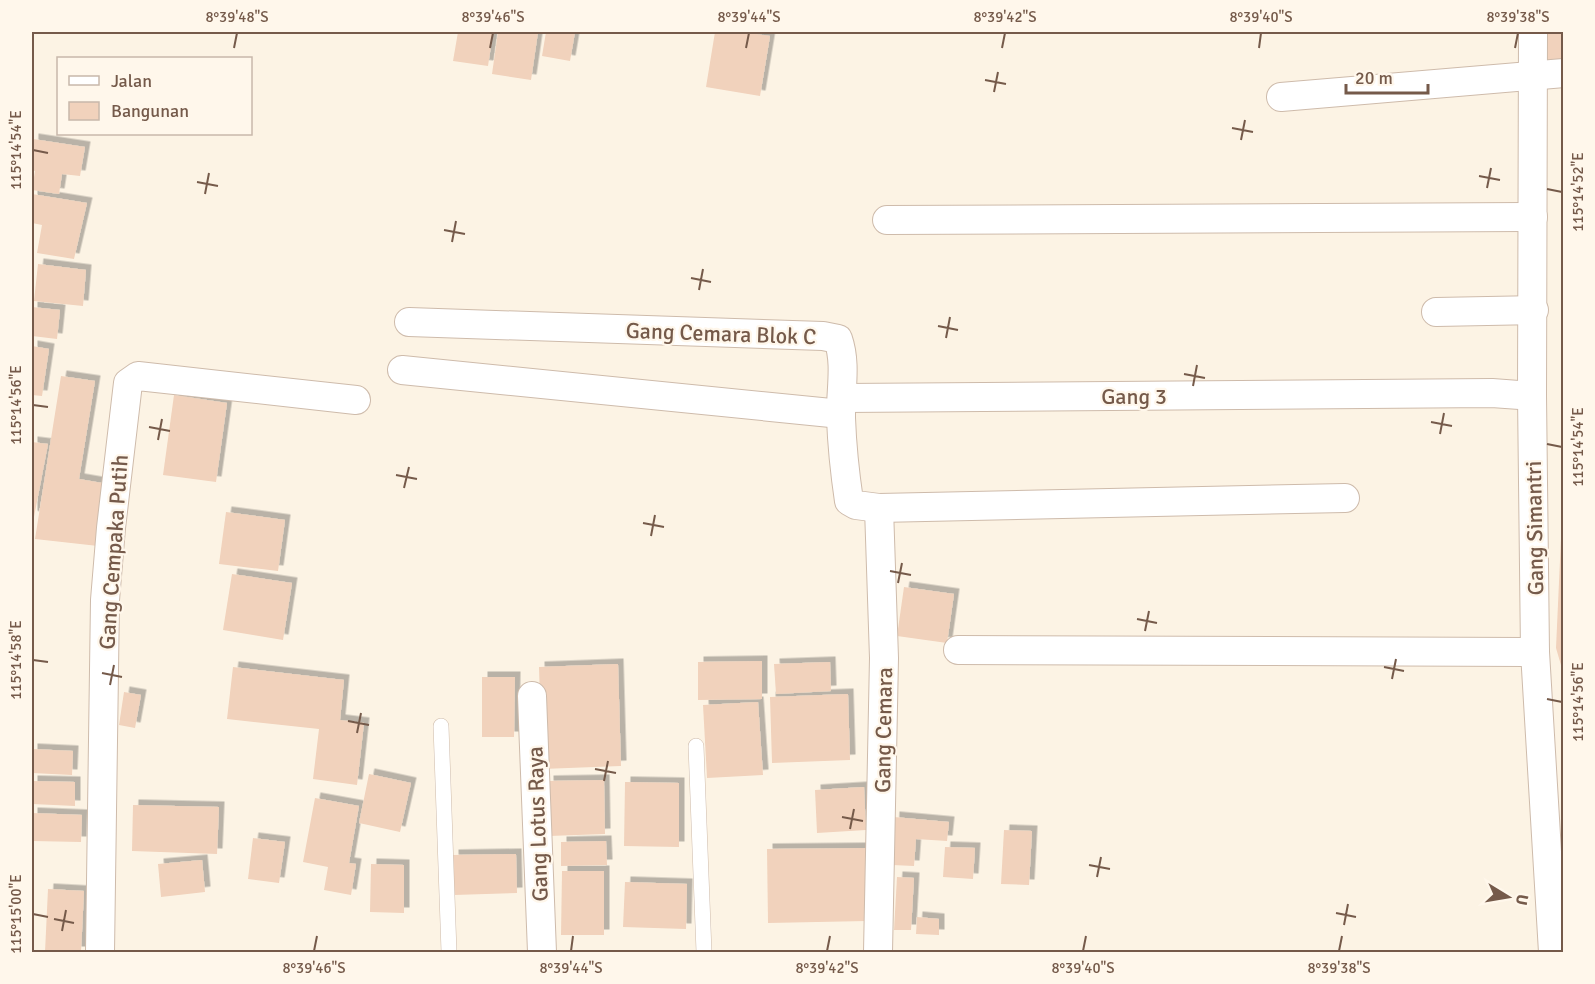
<svg xmlns="http://www.w3.org/2000/svg" width="1595" height="984" viewBox="0 0 1595 984" font-family="Signika,sans-serif">
<style>
.building{fill:#f1d2bc;filter:url(#shadow)}
.lines{fill:none;stroke-linecap:round;stroke-linejoin:round}
.service-casing{stroke:#cebbab;stroke-width:16}
.minor-casing{stroke:#cebbab;stroke-width:30}
.service{stroke:#fff;stroke-width:15}
.minor{stroke:#fff;stroke-width:28}
.ticks{fill:none;stroke:#755a4a;stroke-width:2}
.labels{text-anchor:middle;stroke-width:4.5;stroke-linejoin:round;paint-order:stroke}
.street-label{font-size:22px;fill:#755a4a;stroke:#fff7eb}
.neatline{fill:none;stroke:#755a4a;stroke-width:2}
.ticks-label{font-size:15px;text-anchor:middle;fill:#755a4a}
</style>
<defs>
<filter id="shadow"><feDropShadow dx="5.5" dy="-5.5" stdDeviation="0" flood-color="#0004"/></filter>
</defs>
<rect width="100%" height="100%" fill="#fcf3e4"/>
<!-- building -->
<g class="building">
<polygon points="458,32 493,32 488,66 453,61"/>
<polygon points="498,32 538,32 531,80 492,74"/>
<polygon points="546,32 575,32 570,61 542,56"/>
<polygon points="715,32 742,32 770,36 760,96 706,87"/>
<polygon points="1540,32 1564,32 1564,62 1537,60"/>
<polygon points="33,139 85,147 80,176 62,174 59,194 32,190 35,171 32,170"/>
<polygon points="32,194 87,203 74,259 37,253 42,225 32,223"/>
<polygon points="38,264 86,270 83,306 34,301"/>
<polygon points="32,307 60,310 57,339 32,336"/>
<polygon points="32,346 49,349 42,396 32,395"/>
<polygon points="61,376 95,381 79,479 108,484 98,546 35,539"/>
<polygon points="174,395 227,403 216,482 163,475"/>
<polygon points="32,442 48,444 34,517 32,516"/>
<polygon points="226,512 285,520 278,571 219,564"/>
<polygon points="1561,538 1564,538 1563,672 1556,648"/>
<polygon points="232,574 292,583 283,640 223,630"/>
<polygon points="904,587 954,594 947,643 897,636"/>
<polygon points="762,661 762,699 698,700 698,662"/>
<polygon points="830,662 831,691 776,694 774,664"/>
<polygon points="618,664 621,766 542,769 539,667"/>
<polygon points="233,667 344,680 340,720 364,723 357,785 313,779 319,729 227,719"/>
<polygon points="482,677 515,677 514,737 482,737"/>
<polygon points="124,692 141,695 135,728 119,725"/>
<polygon points="848,694 850,760 772,763 770,697"/>
<polygon points="758,702 763,775 707,778 703,705"/>
<polygon points="32,749 73,751 72,775 32,773"/>
<polygon points="369,774 411,783 400,832 359,823"/>
<polygon points="604,780 605,834 549,836 548,781"/>
<polygon points="32,781 75,782 75,806 32,804"/>
<polygon points="625,782 679,783 679,847 624,846"/>
<polygon points="864,787 866,830 817,833 815,790"/>
<polygon points="315,798 359,806 349,863 356,864 351,895 324,890 328,867 303,862"/>
<polygon points="133,805 219,807 217,854 132,851"/>
<polygon points="32,813 82,815 81,842 32,841"/>
<polygon points="894,817 949,822 947,841 916,839 914,866 892,865"/>
<polygon points="1004,830 1032,831 1029,885 1001,884"/>
<polygon points="253,838 285,842 279,883 248,879"/>
<polygon points="606,841 607,865 561,866 561,842"/>
<polygon points="945,847 975,848 973,879 943,877"/>
<polygon points="867,848 867,921 768,923 767,849"/>
<polygon points="516,854 517,893 454,895 453,855"/>
<polygon points="202,860 205,892 161,897 158,864"/>
<polygon points="371,864 404,865 404,913 370,912"/>
<polygon points="562,871 604,871 604,935 561,935"/>
<polygon points="897,877 914,878 911,930 894,930"/>
<polygon points="625,882 687,884 686,929 623,927"/>
<polygon points="48,889 84,891 81,952 45,952"/>
<polygon points="917,917 939,919 939,935 916,934"/>
</g>
<g class="lines">
<defs>
<g id="service">
<polyline points="441,726 449,952"/>
<polyline points="696,746 704,952"/>
</g>
<g id="minor">
<polyline points="1533,32 1532,396 1535,652 1553,952"/>
<polyline points="1281,97 1564,73"/>
<polyline points="887,220 1533,217"/>
<polyline points="1436,312 1534,310"/>
<path d="M 409,322 L 823,336 L 838,339 C 847,365 840,392 841,418 C 842,446 845,474 849,501 L 856,505 L 879,508 L 1345,498"/>
<polyline points="402,370 841,414"/>
<polyline points="844,398 1492,393 1532,396"/>
<polyline points="958,650 1535,652"/>
<polyline points="532,696 542,952"/>
<polyline points="100,952 105,600 111,528 128,383 138,376 356,400"/>
<polyline points="878,952 884,658 879,508"/>
</g>
</defs>
<!-- service casing -->
<use href="#service" class="service-casing"/>
<!-- minor casing -->
<use href="#minor" class="minor-casing"/>
<!-- service -->
<use href="#service" class="service"/>
<!-- minor -->
<use href="#minor" class="minor"/>
</g>
<!-- ticks -->
<path class="ticks" d="M 234,48 L 237,33M 490,48 L 493,33M 746,48 L 749,33M 1002,48 L 1005,33M 1259,48 L 1261,33M 1515,48 L 1518,33M 985,80 L 1006,84M 994,92 L 998,72M 1232,128 L 1253,132M 1241,140 L 1245,120M 33,150 L 48,153M 1479,176 L 1500,180M 197,182 L 218,186M 1487,188 L 1491,168M 1547,189 L 1562,192M 205,194 L 209,173M 444,230 L 465,234M 452,242 L 456,221M 691,278 L 711,282M 699,290 L 703,269M 938,326 L 958,330M 946,338 L 950,317M 1184,374 L 1205,378M 1193,386 L 1197,365M 33,405 L 48,407M 1431,422 L 1452,426M 149,427 L 170,431M 1440,434 L 1444,413M 158,440 L 162,419M 1547,444 L 1562,447M 396,475 L 417,479M 404,488 L 409,467M 643,523 L 664,527M 651,536 L 655,515M 890,571 L 911,575M 898,583 L 902,563M 1137,619 L 1157,623M 1145,631 L 1149,611M 33,660 L 48,662M 1384,667 L 1404,671M 102,673 L 122,677M 1392,679 L 1396,659M 110,685 L 114,665M 1547,699 L 1562,702M 348,721 L 369,725M 357,733 L 361,713M 595,769 L 616,773M 604,781 L 608,761M 842,817 L 863,821M 850,829 L 854,809M 1089,865 L 1110,869M 1097,877 L 1101,857M 1336,913 L 1356,917M 33,914 L 48,917M 54,919 L 74,923M 1344,925 L 1348,904M 62,931 L 66,910M 314,951 L 317,936M 571,951 L 573,936M 827,951 L 830,936M 1083,951 L 1086,936M 1339,951 L 1342,936"/>
<g class="labels">
<!-- street labels -->
<g class="street-label">
<text transform="translate(721 333) rotate(2)" y="8">Gang Cemara Blok C</text>
<text x="1134" y="404">Gang 3</text>
<text transform="translate(1534 528) rotate(-91)" y="8">Gang Simantri</text>
<text transform="translate(113 552) rotate(-86)" y="8">Gang Cempaka Putih</text>
<text transform="translate(883 730) rotate(-89)" y="8">Gang Cemara</text>
<text transform="translate(537 824) rotate(-92)" y="8">Gang Lotus Raya</text>
</g>
</g>
<!-- border -->
<rect width="1595" height="984" fill="none" stroke="#fff7eb" stroke-width="66"/>
<!-- legend -->
<rect x="57" y="57" width="195" height="78" fill="#fff7eb" stroke="#c8b8ab" stroke-width="1.5"/>
<rect x="69" y="76" width="30" height="9" fill="#ffffff" stroke="#c8b8ab" stroke-width="1.5"/>
<text x="111" y="87" font-size="18" fill="#755a4a">Jalan</text>
<rect x="69" y="102" width="30" height="18" fill="#f1d2bc" stroke="#c8b8ab" stroke-width="1.5"/>
<text x="111" y="117" font-size="18" fill="#755a4a">Bangunan</text>
<!-- north arrow -->
<g transform="translate(1508 897) rotate(101)" stroke="#fff7eb" stroke-width="4.5" paint-order="stroke">
<path d="M0-4.5L10 22L0 15L-10 22Z" fill="#755a4a"/>
<text y="-9" font-size="16" font-weight="bold" text-anchor="middle" fill="#755a4a">U</text>
</g>
<!-- scale -->
<path d="M1346 84v9h82v-9" fill="none" stroke="#755a4a" stroke-width="3"/>
<text x="1355" y="84" font-size="18" fill="#755a4a" stroke="#fff7eb" stroke-width="4.5" paint-order="stroke">20 m</text>
<rect x="33" y="33" width="1529" height="918" class="neatline"/>
<g class="ticks-label">
<text x="237" y="22">8°39'48"S</text>
<text x="493" y="22">8°39'46"S</text>
<text x="749" y="22">8°39'44"S</text>
<text x="1005" y="22">8°39'42"S</text>
<text x="1261" y="22">8°39'40"S</text>
<text x="1518" y="22">8°39'38"S</text>
<text transform="translate(16 150) rotate(-90)" y="5">115°14'54"E</text>
<text transform="translate(1578 192) rotate(-90)" y="5">115°14'52"E</text>
<text transform="translate(16 405) rotate(-90)" y="5">115°14'56"E</text>
<text transform="translate(1578 447) rotate(-90)" y="5">115°14'54"E</text>
<text transform="translate(16 660) rotate(-90)" y="5">115°14'58"E</text>
<text transform="translate(1578 702) rotate(-90)" y="5">115°14'56"E</text>
<text transform="translate(16 914) rotate(-90)" y="5">115°15'00"E</text>
<text x="314" y="973">8°39'46"S</text>
<text x="571" y="973">8°39'44"S</text>
<text x="827" y="973">8°39'42"S</text>
<text x="1083" y="973">8°39'40"S</text>
<text x="1339" y="973">8°39'38"S</text>
</g>
</svg>
